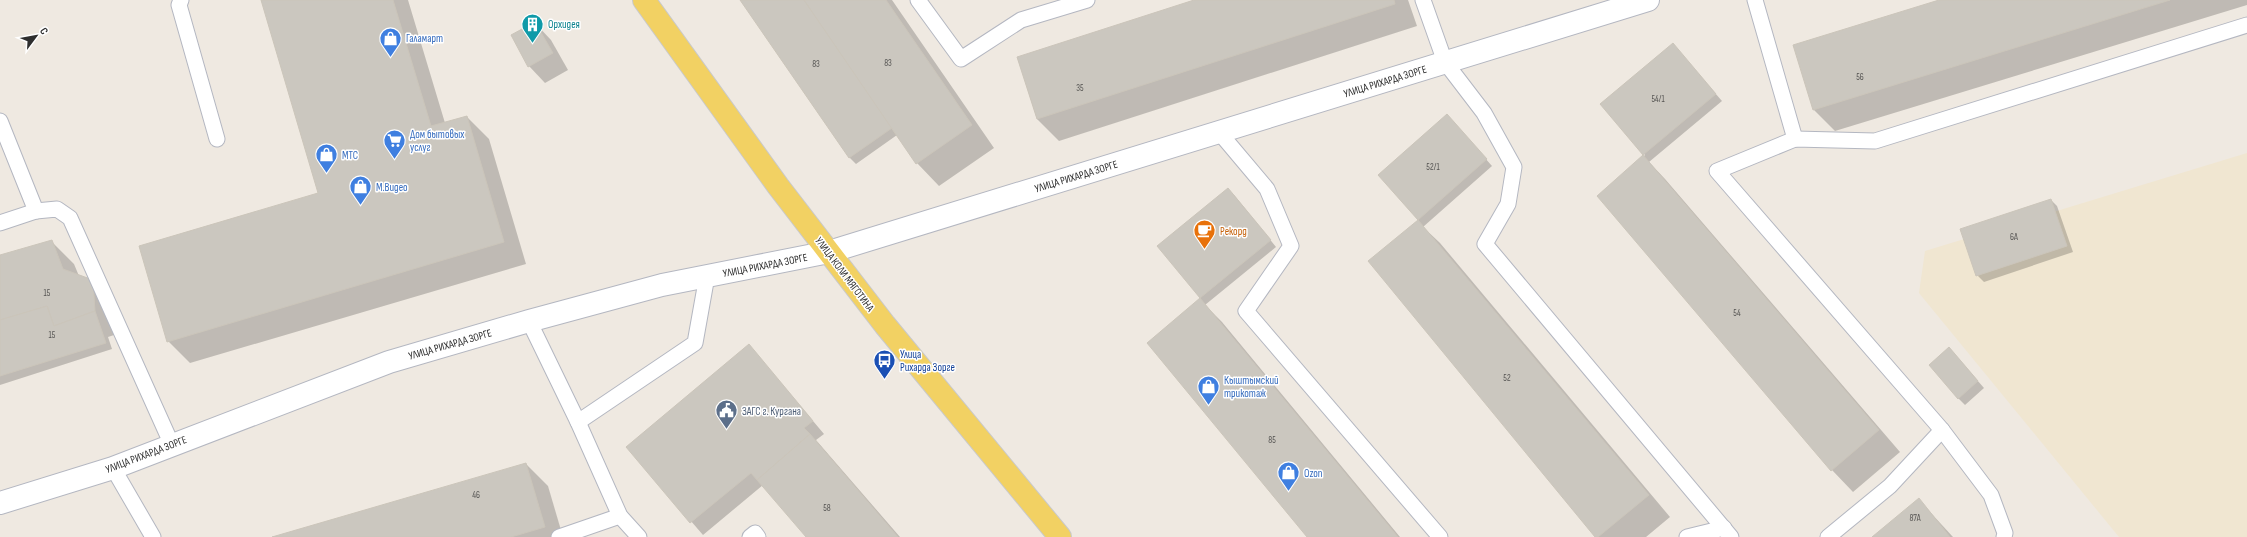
<svg xmlns="http://www.w3.org/2000/svg" width="2247" height="537" viewBox="0 0 2247 537" font-family="'Sofia Sans Condensed',sans-serif">
<style>
.education{fill:#f0e6d1}
.shadow{fill:#0003}
.building{fill:#cbc7bf;stroke:#cbc5ba}
.lines{fill:none;stroke-linecap:round;stroke-linejoin:round}
.lane-casing{stroke:#b4b7c1;stroke-width:17}
.secondary-casing{stroke:#b4b7c1;stroke-width:24}
.primary-casing{stroke:#c9c9c9;stroke-width:24}
.lane{stroke:#fff;stroke-width:15}
.secondary{stroke:#fff;stroke-width:22}
.primary{stroke:#f2d163;stroke-width:22}
.labels{text-anchor:middle;stroke-width:3;stroke-linejoin:round;paint-order:stroke}
.number-label{font-size:9px;fill:#555452}
.culture-label{font-size:11px;fill:#0d838f;stroke:#fff;text-anchor:start}
.shop-label{font-size:11px;fill:#366cbe;stroke:#fff;text-anchor:start}
.street-label{font-size:11px;fill:#2e2e2e;stroke:#fff}
.food-label{font-size:11px;fill:#c56008;stroke:#fff;text-anchor:start}
.transit-label{font-size:11px;fill:#164399;stroke:#fff;text-anchor:start}
.service-label{font-size:11px;fill:#4e5e75;stroke:#fff;text-anchor:start}
</style>
<rect width="100%" height="100%" fill="#efe9e1"/>
<!-- education -->
<polygon class="education" points="2247,153 2247,537 2119,537 1919,293 1925,251"/>
<!-- shadow -->
<g class="shadow">
<polygon points="262,0 408,0 445,123 467,117 489,139 526,264 190,363 168,341 319,194"/>
<polygon points="742,0 892,0 994,148 939,186 917,163 897,135 856,164 849,157"/>
<polygon points="1198,0 1408,0 1417,26 1059,141 1037,119 1018,58"/>
<polygon points="1943,0 2247,0 2247,5 1835,131 1813,109"/>
<polygon points="535,23 551,40 568,70 545,83 529,66"/>
<polygon points="1673,45 1722,101 1649,162 1665,179 1900,452 1853,492 1832,470 1598,196 1645,155 1602,104"/>
<polygon points="1453,122 1492,166 1423,227 1440,243 1670,517 1646,537 1596,537 1369,261 1419,220 1380,175"/>
<polygon points="1234,195 1276,247 1205,305 1222,322 1400,537 1308,537 1148,343 1201,298 1158,246"/>
<polygon points="2051,200 2057,206 2073,252 1984,282 1977,275"/>
<polygon points="51,241 74,264 79,276 93,281 117,334 108,337 112,349 0,385 0,256"/>
<polygon points="749,345 824,434 816,440 900,537 807,537 763,485 703,535 627,447"/>
<polygon points="1949,348 1984,388 1965,405 1958,398"/>
<polygon points="526,464 548,486 563,537 275,537"/>
<polygon points="1919,500 1953,537 1873,537"/>
</g>
<!-- building -->
<g class="building">
<polygon points="261,0 393,0 431,126 467,116 504,242 167,342 139,246 318,193"/>
<polygon points="740,0 804,0 892,128 849,158"/>
<polygon points="804,0 886,0 972,125 916,164"/>
<polygon points="1194,0 1394,0 1395,4 1037,119 1017,57"/>
<polygon points="1939,0 2170,0 1813,110 1793,45"/>
<polygon points="535,22 553,53 528,67 511,35"/>
<polygon points="1673,43 1716,94 1643,155 1600,104"/>
<polygon points="1447,114 1487,159 1418,220 1378,175"/>
<polygon points="1643,155 1879,430 1831,471 1597,196"/>
<polygon points="1228,188 1271,240 1200,298 1157,246"/>
<polygon points="2051,199 2067,246 1976,276 1960,229"/>
<polygon points="1418,220 1649,495 1598,537 1595,537 1368,261"/>
<polygon points="52,240 63,269 93,280 95,311 54,326 47,306 0,320 0,255"/>
<polygon points="1200,298 1398,537 1307,537 1147,343"/>
<polygon points="47,306 54,326 95,311 106,343 0,376 0,320"/>
<polygon points="749,344 813,421 804,428 810,434 757,480 751,473 690,523 626,447"/>
<polygon points="1949,347 1978,381 1958,399 1929,365"/>
<polygon points="810,434 898,537 806,537 757,480"/>
<polygon points="526,463 545,527 511,537 272,537"/>
<polygon points="1919,498 1950,537 1872,537"/>
</g>
<g class="lines">
<defs>
<g id="lane">
<polyline points="181,0 179,5 217,139"/>
<polyline points="918,0 961,59 1021,20 1087,0"/>
<polyline points="1423,0 1445,62 1484,113 1514,167 1508,204 1485,244 1731,537"/>
<polyline points="1755,0 1795,139"/>
<polyline points="0,121 36,211"/>
<polyline points="1219,132 1267,189 1291,246 1246,311 1440,537"/>
<polyline points="0,223 36,211 57,209 70,218 172,445"/>
<polyline points="529,321 578,422 695,343 707,276"/>
<polyline points="578,422 620,516 639,537"/>
<polyline points="113,468 153,537"/>
<polyline points="559,537 620,516"/>
<polyline points="750,537 755,533 758,537"/>
<polyline points="1687,537 1724,528"/>
<polyline points="1828,537 1890,486 1942,430"/>
<polyline points="2004,537 2005,533 1991,495 1942,430 1717,171 1795,139 1875,141 2247,25"/>
</g>
<polyline id="secondary" points="0,503 113,468 389,362 529,321 662,285 829,252 1648,0"/>
<polyline id="primary" points="644,0 778,186 885,325 1060,537"/>
</defs>
<!-- lane casing -->
<use href="#lane" class="lane-casing"/>
<!-- secondary casing -->
<use href="#secondary" class="secondary-casing"/>
<!-- primary casing -->
<use href="#primary" class="primary-casing"/>
<!-- lane -->
<use href="#lane" class="lane"/>
<!-- secondary -->
<use href="#secondary" class="secondary"/>
<!-- primary -->
<use href="#primary" class="primary"/>
</g>
<!-- icons -->
<defs>
<symbol id="building-pin" viewBox="-11 -11 22 30"><path d="M0 17L-7.5 6A9.5 9.5 0 1 1 7.5 6Z" fill="#0f9aa8" stroke="#fff"/><path d="M-4-6H4V6H1V3H-1V6H-4ZM-2.5-4.3h1.7v1.8h-1.7ZM.8-4.3h1.7v1.8H.8ZM-2.5-1h1.7V.8h-1.7ZM.8-1h1.7V.8H.8Z" fill="#fff"/></symbol>
<symbol id="shop-pin" viewBox="-11 -11 22 30"><path d="M0 17L-7.5 6A9.5 9.5 0 1 1 7.5 6Z" fill="#3f7fe0" stroke="#fff"/><path d="M-5-2.5h2.3a2.7 3.5 0 0 1 5.4 0H5L5.5 6h-11ZM-1.5-2.5h3a1.5 2.3 0 0 0-3 0Z" fill="#fff"/></symbol>
<symbol id="supermarket-pin" viewBox="-11 -11 22 30"><path d="M0 17L-7.5 6A9.5 9.5 0 1 1 7.5 6Z" fill="#3f7fe0" stroke="#fff"/><path d="M-6-5.5h2.5l.6 2H6L4.5 2H-2.5L-4.4-4H-6ZM-1.5 3.2a1.3 1.3 0 1 0 .1 0ZM3 3.2a1.3 1.3 0 1 0 .1 0Z" fill="#fff"/></symbol>
<symbol id="cafe-pin" viewBox="-11 -11 22 30"><path d="M0 17L-7.5 6A9.5 9.5 0 1 1 7.5 6Z" fill="#e8710a" stroke="#fff"/><path d="M-5.5-4.5H6V0H3Q3 3.5 0 3.5H-2.5Q-5.5 3.5-5.5 0ZM3-3.2v2h1.7v-2ZM-6 4.5H4V6H-6Z" fill="#fff"/></symbol>
<symbol id="bus-pin" viewBox="-11 -11 22 30"><path d="M0 17L-7.5 6A9.5 9.5 0 1 1 7.5 6Z" fill="#1a4fb4" stroke="#fff"/><path d="M-5-6H5V4H4V6H2V4H-2V6H-4V4H-5ZM-3.5-4V0h7V-4ZM-3.5 1.2v1.5H-2V1.2ZM2 1.2v1.5H3.5V1.2Z" fill="#fff"/></symbol>
<symbol id="civic-pin" viewBox="-11 -11 22 30"><path d="M0 17L-7.5 6A9.5 9.5 0 1 1 7.5 6Z" fill="#5c6f8a" stroke="#fff"/><path d="M-.6-6.5H3V-4.5H.6V-3L4-1V1h2V6H-6V1h2V-1L-.6-3ZM-1.2 2.5V6h2.4V2.5Z" fill="#fff"/></symbol>
</defs>
<g fill-rule="evenodd">
<use href="#building-pin" x="520" y="12" width="25" height="34"/>
<use href="#shop-pin" x="378" y="26" width="25" height="34"/>
<use href="#supermarket-pin" x="382" y="128" width="25" height="34"/>
<use href="#shop-pin" x="314" y="142" width="25" height="34"/>
<use href="#shop-pin" x="348" y="174" width="25" height="34"/>
<use href="#cafe-pin" x="1192" y="218" width="25" height="34"/>
<use href="#bus-pin" x="872" y="348" width="25" height="34"/>
<use href="#shop-pin" x="1196" y="374" width="25" height="34"/>
<use href="#civic-pin" x="714" y="398" width="25" height="34"/>
<use href="#shop-pin" x="1276" y="460" width="25" height="34"/>
</g>
<g class="labels">
<!-- number labels -->
<g class="number-label">
<text x="888" y="66">83</text>
<text x="816" y="67">83</text>
<text x="1860" y="80">56</text>
<text x="1080" y="91">35</text>
<text x="1658" y="102">54/1</text>
<text x="1433" y="170">52/1</text>
<text x="2014" y="240">6А</text>
<text x="47" y="296">15</text>
<text x="1737" y="316">54</text>
<text x="52" y="338">15</text>
<text x="1507" y="381">52</text>
<text x="1272" y="443">85</text>
<text x="476" y="498">46</text>
<text x="827" y="511">58</text>
<text x="1915" y="521">87А</text>
</g>
<!-- culture labels -->
<g class="culture-label">
<text x="548" y="28">Орхидея</text>
</g>
<!-- shop labels -->
<g class="shop-label">
<text x="406" y="42">Галамарт</text>
<text x="410" y="138">Дом бытовых<tspan x="410" dy="13">услуг</tspan></text>
<text x="342" y="159">МТС</text>
<text x="376" y="191">М.Видео</text>
<text x="1224" y="384">Кыштымский<tspan x="1224" dy="13">трикотаж</tspan></text>
<text x="1304" y="477">Ozon</text>
</g>
<!-- street labels -->
<g class="street-label">
<text transform="translate(1385 81) rotate(-17)" y="4">УЛИЦА РИХАРДА ЗОРГЕ</text>
<text transform="translate(1076 176) rotate(-17)" y="4">УЛИЦА РИХАРДА ЗОРГЕ</text>
<text transform="translate(765 265) rotate(-11)" y="4">УЛИЦА РИХАРДА ЗОРГЕ</text>
<text transform="translate(845 274) rotate(53)" y="4">УЛИЦА КОЛИ МЯГОТИНА</text>
<text transform="translate(450 344) rotate(-16)" y="4">УЛИЦА РИХАРДА ЗОРГЕ</text>
<text transform="translate(146 454) rotate(-21)" y="4">УЛИЦА РИХАРДА ЗОРГЕ</text>
</g>
<!-- food labels -->
<g class="food-label">
<text x="1220" y="235">Рекорд</text>
</g>
<!-- transit labels -->
<g class="transit-label">
<text x="900" y="358">Улица<tspan x="900" dy="13">Рихарда Зорге</tspan></text>
</g>
<!-- service labels -->
<g class="service-label">
<text x="742" y="415">ЗАГС г. Кургана</text>
</g>
</g>
<!-- north arrow -->
<g transform="translate(36 36) rotate(58)" stroke="#ffffff" stroke-width="3" paint-order="stroke">
<path d="M0-3L7 15L0 10L-7 15Z" fill="#2e2e2e"/>
<text y="-6" font-size="11" font-weight="bold" text-anchor="middle" fill="#2e2e2e">С</text>
</g>
</svg>
